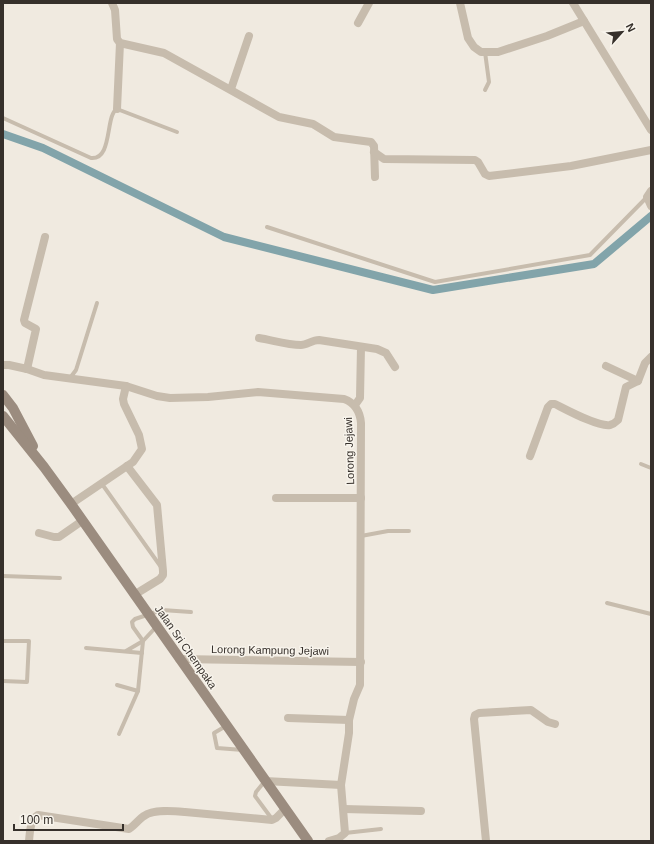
<svg xmlns="http://www.w3.org/2000/svg" width="654" height="844" viewBox="0 0 654 844" font-family="Arial,sans-serif">
<style>
.lines{fill:none;stroke-linecap:round;stroke-linejoin:round}
.canal{stroke:#82a4aa;stroke-width:8}
.lane{stroke:#c7bcad;stroke-width:4}
.street{stroke:#c7bcad;stroke-width:8}
.secondary{stroke:#9b8c7f;stroke-width:10}
.labels{text-anchor:middle;stroke-width:3;stroke-linejoin:round;paint-order:stroke}
.street-label{font-size:11px;fill:#36302b;stroke:#f8f4ec}
</style>
<rect width="100%" height="100%" fill="#f0eae0"/>
<g class="lines">
<!-- canal -->
<polyline class="canal" points="3,134 43,148 224,237 433,290 594,264 651,216"/>
<!-- lane -->
<g class="lane">
<polyline points="485,52 489,82 485,90"/>
<path d="M 3,118 L 91,158 C 113,160 105,115 117,109 L 177,132"/>
<polyline points="267,227 435,282 590,255 647,197"/>
<polyline points="70,378 76,370 97,303"/>
<polyline points="641,464 651,468"/>
<polyline points="102,484 161,567"/>
<polyline points="361,536 388,531 409,531"/>
<polyline points="3,576 60,578"/>
<polyline points="607,603 651,614"/>
<polyline points="3,641 29,641 27,682 3,681"/>
<polyline points="86,648 142,653"/>
<polyline points="126,651 143,641 133,627 132,622 135,619 162,610 191,612"/>
<polyline points="117,685 138,691"/>
<polyline points="226,726 214,733 217,748 243,750"/>
<polyline points="119,734 138,691 143,641 156,627"/>
<polyline points="265,781 256,792 255,796 272,819"/>
<polyline points="345,833 381,829"/>
</g>
<!-- street -->
<g class="street">
<polyline points="112,3 115,10 117,39 120,43 164,53 279,117 313,124 334,137 371,142 374,146 375,177"/>
<polyline points="460,3 468,38 474,47 481,52 498,52 547,36 584,21"/>
<polyline points="573,3 651,130"/>
<polyline points="358,23 369,3"/>
<polyline points="231,89 249,36"/>
<polyline points="117,109 120,43"/>
<polyline points="374,152 384,159 475,160 478,162 485,174 489,176 571,166 651,150"/>
<polyline points="651,191 647,197 651,206"/>
<path d="M 259,338 C 272,340 287,345 301,345 C 307,345 312,340 319,340 L 377,349 L 386,353 L 395,367"/>
<path d="M 3,365 L 9,365 L 27,369 L 44,375 L 126,386 L 157,396 L 170,398 L 208,397 L 258,392 L 344,399 C 355,403 360,411 361,423 L 360,685 L 354,699 L 349,720 L 349,733 L 341,785 L 345,833 L 339,838 L 329,841"/>
<polyline points="606,366 638,381"/>
<polyline points="27,369 36,329 25,323 24,320 45,237"/>
<polyline points="355,405 360,398 361,347"/>
<path d="M 530,456 L 548,407 L 551,404 L 555,404 C 567,410 598,427 610,425 C 614,424 615,423 618,420 L 626,387 L 638,381 L 645,363 L 651,357"/>
<polyline points="127,466 157,505 163,571 163,575 160,579 134,595"/>
<polyline points="276,498 361,498"/>
<polyline points="71,504 133,462 142,449 139,435 124,404 123,399 126,386"/>
<polyline points="39,533 54,537 59,537 82,521"/>
<polyline points="179,659 361,662"/>
<polyline points="288,718 349,720"/>
<polyline points="265,781 341,785"/>
<polyline points="344,809 421,811"/>
<path d="M 29,841 C 30,832 30,820 38,815 L 129,829 C 135,825 139,819 144,816 C 153,809 174,811 185,812 L 272,820 L 276,818 L 285,809"/>
<polyline points="486,841 474,719 475,715 479,713 531,710 548,722 555,724"/>
</g>
<!-- secondary -->
<g class="secondary">
<polyline points="3,395 13,408 33,446"/>
<polyline points="3,416 44,467 71,504 308,841"/>
</g>
</g>
<g class="labels">
<!-- street labels -->
<g class="street-label">
<text transform="translate(349 451) rotate(-92)" y="4">Lorong Jejawi</text>
<text transform="translate(186 647) rotate(55)" y="4">Jalan Sri Chempaka</text>
<text transform="translate(270 650) rotate(1)" y="4">Lorong Kampung Jejawi</text>
</g>
</g>
<!-- border -->
<rect width="654" height="844" fill="none" stroke="#36302b" stroke-width="8"/>
<!-- north arrow -->
<g transform="translate(622 32) rotate(63)" stroke="#f8f4ec" stroke-width="3" paint-order="stroke">
<path d="M0-3L7 15L0 10L-7 15Z" fill="#36302b"/>
<text y="-6" font-size="11" font-weight="bold" text-anchor="middle" fill="#36302b">N</text>
</g>
<!-- scale -->
<path d="M14 824v6h109v-6" fill="none" stroke="#36302b" stroke-width="2"/>
<text x="20" y="824" font-size="12" fill="#36302b" stroke="#f8f4ec" stroke-width="3" paint-order="stroke">100 m</text>
</svg>
